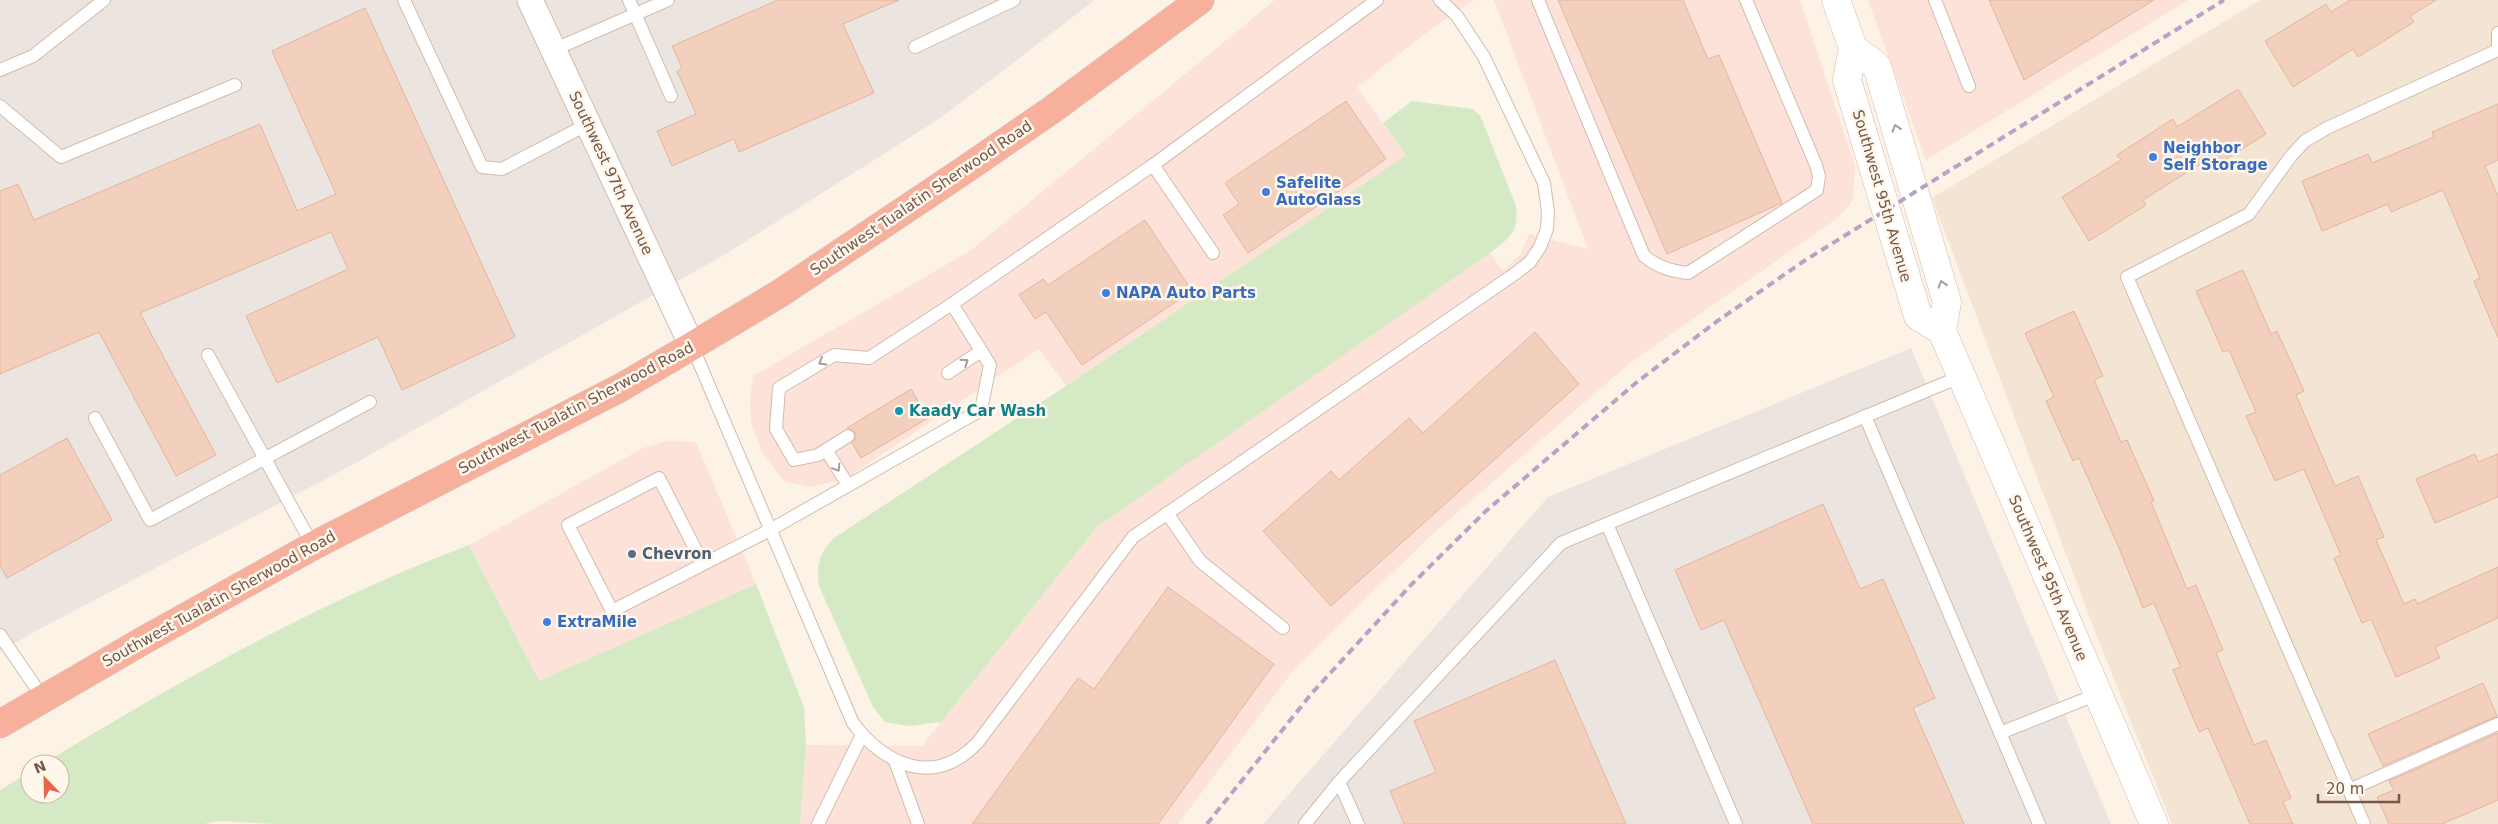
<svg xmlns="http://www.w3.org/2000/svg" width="2498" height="824" viewBox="0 0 2498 824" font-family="'DejaVu Sans',sans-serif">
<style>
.residential{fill:#f4e4d4}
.commercial{fill:#fce2d9}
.industrial{fill:#ece5df}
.green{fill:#d5eac4}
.building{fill:#f2d0bd;stroke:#e4b59d}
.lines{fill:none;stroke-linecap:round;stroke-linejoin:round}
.lane-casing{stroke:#d0bcae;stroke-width:14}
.street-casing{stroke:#d0bcae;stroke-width:27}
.secondary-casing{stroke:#d3bbac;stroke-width:29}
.highway-casing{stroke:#d8d0cc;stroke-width:29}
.lane{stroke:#fff;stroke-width:12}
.street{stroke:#fff;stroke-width:25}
.secondary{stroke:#fff;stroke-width:28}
.highway{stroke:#f6b09c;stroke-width:28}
.rail{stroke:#b5a4c6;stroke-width:4;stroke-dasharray:8 5;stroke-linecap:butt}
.oneway{stroke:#ac9b92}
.shop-dot{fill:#3f7fe0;stroke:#fff7ec;stroke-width:2}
.culture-dot{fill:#0f9aa8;stroke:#fff7ec;stroke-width:2}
.service-dot{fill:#5c6f8a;stroke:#fff7ec;stroke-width:2}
.labels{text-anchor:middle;stroke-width:5;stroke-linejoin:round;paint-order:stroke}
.shop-label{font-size:15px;font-weight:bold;fill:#366cbe;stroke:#fff7ec;text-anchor:start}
.street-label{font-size:15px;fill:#75584a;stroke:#fff7ec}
.culture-label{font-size:15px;font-weight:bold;fill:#0d838f;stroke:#fff7ec;text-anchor:start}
.service-label{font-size:15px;font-weight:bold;fill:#4e5e75;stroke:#fff7ec;text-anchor:start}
</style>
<rect width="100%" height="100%" fill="#fcf2e5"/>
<!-- residential -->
<polygon class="residential" points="2260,0 2498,0 2498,824 2172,824 2093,626 1932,198"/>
<!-- commercial -->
<g class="commercial">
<polygon points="1275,0 1474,0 1434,27 1357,87 1406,155 1066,386 1039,349 845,479 809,487 784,481 763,454 751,422 750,400 753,376 970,251"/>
<polygon points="1494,0 1800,0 1855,166 1853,200 1839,217 1631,362 1428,538 1295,668 1178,824 800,824 806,745 922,746 1097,527 1490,253 1503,271 1521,254 1529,234 1588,249"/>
<polygon points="1868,0 2188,0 1926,160"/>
<polygon points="668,441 696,442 756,584 539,681 469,545 643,448"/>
</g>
<!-- industrial -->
<g class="industrial">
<polygon points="0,0 1095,0 942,117 724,255 343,470 43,627 0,652"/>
<polygon points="1911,348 2111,824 1263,824 1548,497"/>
</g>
<!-- green -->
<g class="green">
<path d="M 1412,101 L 1472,109 L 1480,115 L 1516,206 C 1519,233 1509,238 1490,253 L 1097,527 L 941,722 L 909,726 L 885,722 L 873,707 L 819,586 C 816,565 819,554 834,538 L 1066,386 L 1406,155 L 1383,123 Z"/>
<path d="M 469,545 L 539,681 L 756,584 L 804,707 L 806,745 L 800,824 L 275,824 L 219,821 L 204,824 L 0,824 L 0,790 L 30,772 L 30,794 L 60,794 L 60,764 L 43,764 C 179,681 320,601 469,545 Z"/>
</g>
<!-- building -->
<g class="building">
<polygon points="778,0 899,0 843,24 874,93 739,152 734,139 672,166 657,131 696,114 677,71 682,68 672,46"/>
<polygon points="1558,0 1683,0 1708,59 1719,55 1782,203 1667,254"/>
<polygon points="1989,0 2154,0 2024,80"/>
<polygon points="2350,0 2436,0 2410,16 2414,22 2358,57 2353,49 2293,87 2265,41 2326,4 2331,12"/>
<polygon points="365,8 515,337 402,390 378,337 277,383 246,316 348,269 331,232 140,313 216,455 176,476 99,332 0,374 0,191 18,184 34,220 260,124 297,211 336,194 272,51"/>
<polygon points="2238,89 2266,134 2205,172 2200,164 2143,200 2146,205 2089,241 2062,197 2121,160 2117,155 2173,119 2177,127"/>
<polygon points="1346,101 1386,159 1248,253 1223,215 1239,204 1225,183"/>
<polygon points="2498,104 2498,160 2485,166 2498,196 2498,338 2474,281 2480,278 2443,190 2391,212 2388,204 2322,231 2302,181 2368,154 2372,163 2434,137 2432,132"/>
<polygon points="1145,220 1192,291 1082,365 1046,312 1035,319 1019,295 1043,279 1048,285"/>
<polygon points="2243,270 2271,334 2277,331 2304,391 2296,395 2335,486 2358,476 2384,537 2376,540 2404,604 2415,599 2417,604 2498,567 2498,618 2435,647 2440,658 2396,677 2371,619 2362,623 2334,558 2341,555 2304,469 2275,481 2246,416 2256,412 2229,350 2223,352 2196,291"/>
<polygon points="2074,311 2103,376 2094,380 2121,442 2127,440 2154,501 2151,502 2187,589 2196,585 2223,650 2216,653 2254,745 2266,740 2291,798 2283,802 2293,824 2250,824 2208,728 2199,732 2173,670 2181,667 2154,603 2143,608 2119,548 2079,458 2073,461 2046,401 2054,397 2025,333"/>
<polygon points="1535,332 1579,384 1331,606 1263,531 1331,471 1339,480 1409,418 1423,433"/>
<polygon points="911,389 928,418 861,458 852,443 855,439 855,432 847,428"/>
<polygon points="67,438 112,520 7,578 0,566 0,475"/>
<polygon points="2475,454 2478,462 2498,454 2498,497 2435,523 2416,479"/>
<polygon points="1823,504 1860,589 1883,579 1935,698 1913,708 1964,824 1813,824 1724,620 1701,630 1675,570"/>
<polygon points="1168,587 1274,664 1158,824 972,824 1078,678 1094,689"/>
<polygon points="1555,660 1626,824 1404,824 1390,791 1436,772 1414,721"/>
<polygon points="2483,683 2497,716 2383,766 2368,734"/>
<polygon points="2498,733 2498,800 2442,824 2389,824 2377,797 2394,790 2389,781"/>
</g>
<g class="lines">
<defs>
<g id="lane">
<polyline points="404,0 482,167 502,169 588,124"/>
<polyline points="629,0 671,96"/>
<path d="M 1538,0 L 1644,256 C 1658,267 1670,271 1688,273 L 1817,190 L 1819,176 L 1816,165 L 1746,0"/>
<polyline points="1935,0 1969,86"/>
<polyline points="2498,33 2498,50"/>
<polyline points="915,47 1014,0"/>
<polyline points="553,50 668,0"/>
<polyline points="0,70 33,56 104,0"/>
<polyline points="0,106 61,157 235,85"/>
<polyline points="1153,165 1213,253"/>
<path d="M 692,346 L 853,723 C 886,766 935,788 978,742 L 1133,537 L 1516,273 L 1530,262 L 1540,247 L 1547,229 L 1548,212 L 1544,183 L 1484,57 L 1457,16 L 1440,0"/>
<polyline points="208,355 313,546"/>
<polyline points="948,373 981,351"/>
<polyline points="1865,416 2039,824"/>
<polyline points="95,418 150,520 370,402"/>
<polyline points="848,436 818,455 794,460 776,429 779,388 834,355 869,358 952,304"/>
<polyline points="826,450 848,485"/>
<polyline points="1167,513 1200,561 1283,628"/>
<polyline points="1607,524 1736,824"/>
<polyline points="703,564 659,478 568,525 612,611 770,530 981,410 990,365 952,304 1153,165 1377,0"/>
<polyline points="0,635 43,698"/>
<polyline points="2000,733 2098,694"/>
<polyline points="895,761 918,824"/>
<polyline points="2349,790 2498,724"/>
<polyline points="818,824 862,735"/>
<polyline points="1305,824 1339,782"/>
<polyline points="1358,824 1339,782 1561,543 1962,376"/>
<polyline points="2364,824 2127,277 2249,214 2291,156 2305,141 2327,128 2498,50"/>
</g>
<polyline id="street" points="530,0 692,346"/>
<g id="secondary">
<polyline points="1836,0 1853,48 1847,80 1918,316 1942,331 2154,824"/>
<polyline points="1853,48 1877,66 1947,302 1942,331"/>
</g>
<polyline id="highway" points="0,724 146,639 313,546 620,388 692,346 779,294 963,171 1053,109 1200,0"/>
</defs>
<!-- lane casing -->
<use href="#lane" class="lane-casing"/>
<!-- street casing -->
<use href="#street" class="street-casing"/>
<!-- secondary casing -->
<use href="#secondary" class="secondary-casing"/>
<!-- highway casing -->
<use href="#highway" class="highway-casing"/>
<!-- lane -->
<use href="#lane" class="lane"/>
<!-- street -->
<use href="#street" class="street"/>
<!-- secondary -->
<use href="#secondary" class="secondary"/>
<!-- highway -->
<use href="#highway" class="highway"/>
<!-- rail -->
<polyline class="rail" points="1207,824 1312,693 1411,585 1486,511 1637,382 1716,322 1804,261 2224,0"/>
</g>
<!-- one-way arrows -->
<defs><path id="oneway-chevron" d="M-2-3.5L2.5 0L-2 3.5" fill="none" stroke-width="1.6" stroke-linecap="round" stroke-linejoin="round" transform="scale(1.25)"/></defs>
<g class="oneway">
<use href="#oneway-chevron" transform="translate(1896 128) rotate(-107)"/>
<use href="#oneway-chevron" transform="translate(1942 284) rotate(-107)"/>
<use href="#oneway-chevron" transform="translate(822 362) rotate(149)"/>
<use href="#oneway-chevron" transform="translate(965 362) rotate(-33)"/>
<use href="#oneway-chevron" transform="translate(837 468) rotate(58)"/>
</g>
<!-- markers -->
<g class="shop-dot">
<circle cx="2153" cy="157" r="5"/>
<circle cx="1266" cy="192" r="5"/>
<circle cx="1106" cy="293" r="5"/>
<circle cx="547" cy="622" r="5"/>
</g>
<circle class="culture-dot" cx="899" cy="411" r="5"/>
<circle class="service-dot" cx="632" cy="554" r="5"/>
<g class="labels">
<!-- shop labels -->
<g class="shop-label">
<text x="2163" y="153">Neighbor<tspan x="2163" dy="17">Self Storage</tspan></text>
<text x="1276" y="188">Safelite<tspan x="1276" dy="17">AutoGlass</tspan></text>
<text x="1116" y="298">NAPA Auto Parts</text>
<text x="557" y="627">ExtraMile</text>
</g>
<!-- street labels -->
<g class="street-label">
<text transform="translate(611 173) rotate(65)" y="5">Southwest 97th Avenue</text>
<text transform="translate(1882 196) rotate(74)" y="5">Southwest 95th Avenue</text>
<text transform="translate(921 198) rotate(-34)" y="5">Southwest Tualatin Sherwood Road</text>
<text transform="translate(576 408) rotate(-28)" y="5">Southwest Tualatin Sherwood Road</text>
<text transform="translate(2048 578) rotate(67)" y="5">Southwest 95th Avenue</text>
<text transform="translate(219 599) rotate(-29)" y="5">Southwest Tualatin Sherwood Road</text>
</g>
<!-- culture labels -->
<g class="culture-label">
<text x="909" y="416">Kaady Car Wash</text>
</g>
<!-- service labels -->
<g class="service-label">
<text x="642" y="559">Chevron</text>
</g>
</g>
<!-- north arrow -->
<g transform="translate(45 779) rotate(337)"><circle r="24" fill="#fff7ec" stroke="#c8b7ab"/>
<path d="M0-4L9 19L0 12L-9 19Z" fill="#e6674b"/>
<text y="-8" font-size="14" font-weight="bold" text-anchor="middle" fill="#75584a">N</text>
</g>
<!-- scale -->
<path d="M2318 794v8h81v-8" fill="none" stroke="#75584a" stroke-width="2.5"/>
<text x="2326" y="794" font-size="15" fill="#75584a" stroke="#fff7ec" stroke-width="4" paint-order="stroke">20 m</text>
</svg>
